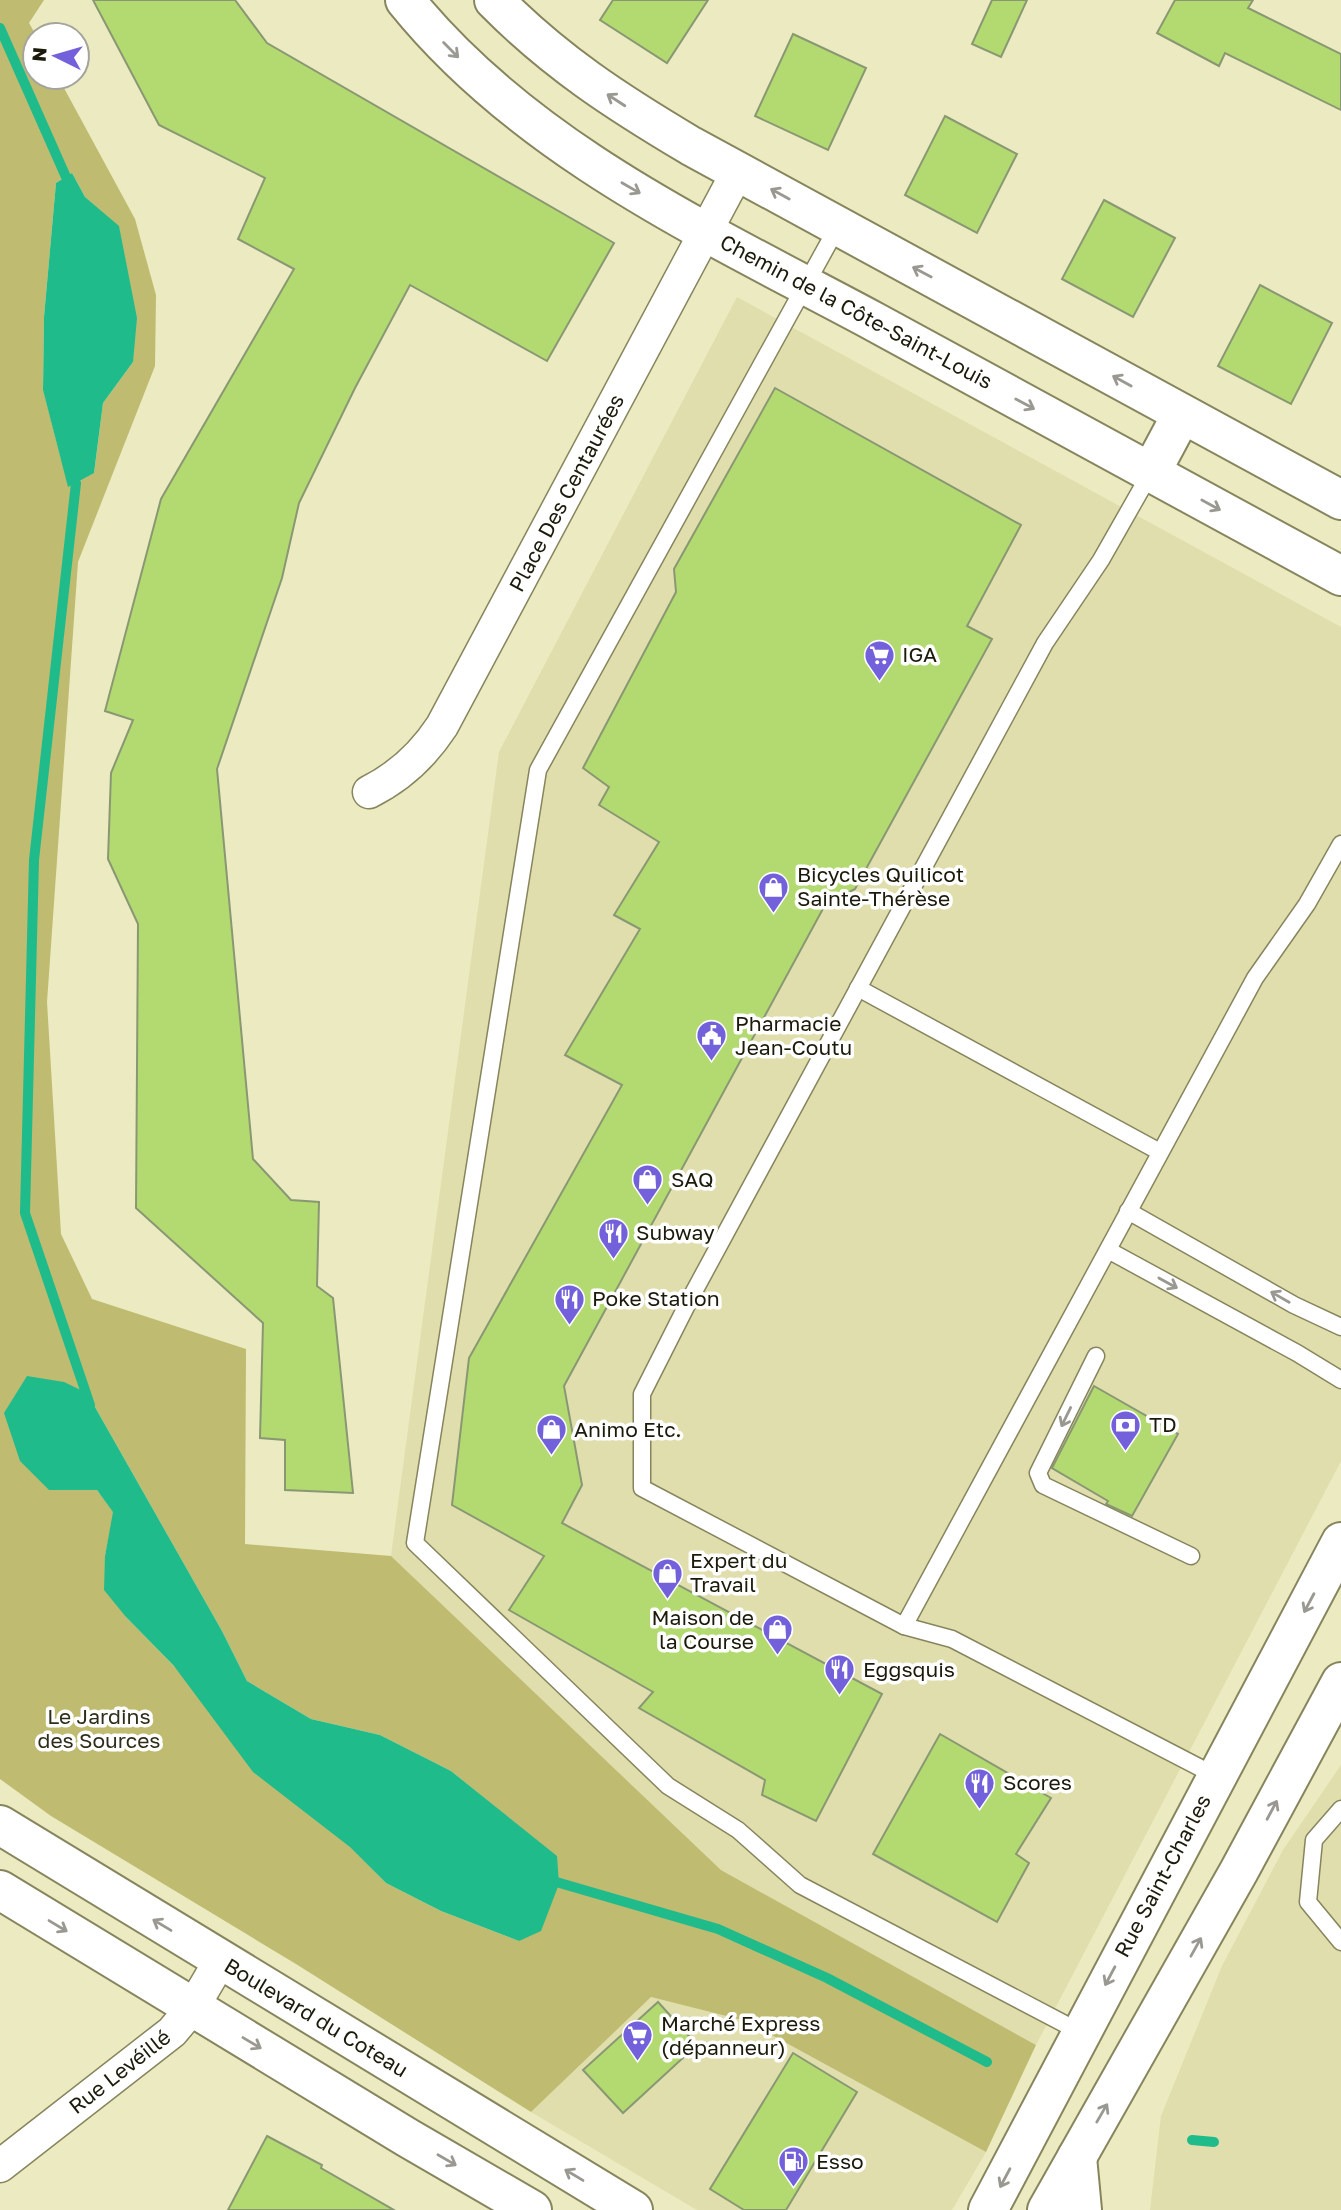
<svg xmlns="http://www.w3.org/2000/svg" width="1341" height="2210" viewBox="0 0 1341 2210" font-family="'Golos Text',sans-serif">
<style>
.built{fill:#e0deac}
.green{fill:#bfbb71;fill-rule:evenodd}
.water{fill:#1fbb8b}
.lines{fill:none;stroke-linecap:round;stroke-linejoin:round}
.stream{stroke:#1fbb8b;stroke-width:10}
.building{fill:#b3da70;stroke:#899873;stroke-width:2}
.service-casing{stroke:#87855e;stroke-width:19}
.minor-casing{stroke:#87855e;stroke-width:35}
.tertiary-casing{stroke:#87855e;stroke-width:42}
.motorway-casing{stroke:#87855e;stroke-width:42}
.service{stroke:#fff;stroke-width:16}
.minor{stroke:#fff;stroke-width:32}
.tertiary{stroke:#fff;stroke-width:38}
.motorway{stroke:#fff;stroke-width:38}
.oneway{stroke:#999891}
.labels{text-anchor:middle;stroke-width:7;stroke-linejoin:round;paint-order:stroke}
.street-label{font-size:21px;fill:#1c1b0b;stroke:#fff}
.poi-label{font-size:21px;fill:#1c1b0b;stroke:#fff;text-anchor:start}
.park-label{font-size:21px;fill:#2f2e1a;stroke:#fff}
</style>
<rect width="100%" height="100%" fill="#eceac0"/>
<!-- built -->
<g class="built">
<polygon points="737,297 1341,627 1341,1461 1036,2045 721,1870 391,1556 499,752"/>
<polygon points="1341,1765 1341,2210 1150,2210 1161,2116 1222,1966 1283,1850"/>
<polygon points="651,1997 746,2021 986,2152 952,2210 697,2210 531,2112"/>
</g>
<!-- green -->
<path class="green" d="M 0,0 L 44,0 L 29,23 L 36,35 L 35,77 L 58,77 L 135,219 L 156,295 L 155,366 L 78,562 L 47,1002 L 61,1234 L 92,1299 L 246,1349 L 245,1544 L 391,1556 L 721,1870 L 1036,2045 L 986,2152 L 746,2021 L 651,1997 L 531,2112 L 296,1964 L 51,1816 L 0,1779 ZM 72,173 L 85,197 L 119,227 L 133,362 L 103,403 L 94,473 L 61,459 L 43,389 L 44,317 L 56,183 ZM 87,1393 L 222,1631 L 247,1681 L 311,1719 L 380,1735 L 451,1771 L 556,1856 L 559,1884 L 519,1941 L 441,1911 L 386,1883 L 126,1617 L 105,1556 L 114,1512 L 97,1490 L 49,1490 Z"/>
<!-- water -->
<g class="water">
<polygon points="72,173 85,197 119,226 137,318 133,362 103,403 94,473 68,487 43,390 44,317 56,183"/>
<polygon points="27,1376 64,1382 87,1393 222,1631 247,1681 311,1719 380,1735 451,1771 557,1856 559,1884 541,1931 519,1941 441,1911 386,1883 350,1847 253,1772 174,1666 126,1617 104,1590 105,1556 113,1512 97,1490 49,1490 20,1461 4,1413"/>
</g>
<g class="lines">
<!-- stream -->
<g class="stream">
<polyline points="0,28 66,177"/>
<polyline points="76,483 34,860 25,1213 90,1405"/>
<polyline points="546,1879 718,1929 827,1978 987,2062"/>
<polyline points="1192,2140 1214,2142"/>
</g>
</g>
<!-- building -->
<g class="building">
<polygon points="93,0 235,0 267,43 614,243 547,361 410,285 355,388 299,503 282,578 217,769 253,1159 291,1200 319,1202 317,1286 333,1298 353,1493 285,1490 285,1440 260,1438 263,1323 136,1208 138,924 108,859 111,773 133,720 105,711 161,499 294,269 238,239 265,178 159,125"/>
<polygon points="613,0 708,0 667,63 600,20"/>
<polygon points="992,0 1027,0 1001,57 972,44"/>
<polygon points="1175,0 1253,0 1248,8 1341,54 1341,110 1225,53 1219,66 1157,33"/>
<polygon points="793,34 866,68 828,150 755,116"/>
<polygon points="945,116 1017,154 977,233 905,195"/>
<polygon points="1104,200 1175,238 1133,317 1062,279"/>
<polygon points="1260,285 1332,323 1291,404 1218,366"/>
<polygon points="775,388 1021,525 967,626 992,639 855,889 825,905 564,1386 582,1485 562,1523 882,1694 816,1821 762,1795 765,1780 639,1708 653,1692 509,1610 544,1556 452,1505 469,1358 622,1085 565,1055 640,929 614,915 659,842 599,805 609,787 583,768 676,592 674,569"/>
<polygon points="1094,1386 1178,1434 1132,1516 1106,1504 1108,1501 1052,1468"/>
<polygon points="940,1734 1051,1798 1016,1854 1029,1863 997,1922 873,1854"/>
<polygon points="658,2002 697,2045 623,2113 583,2070"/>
<polygon points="793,2053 857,2092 786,2210 744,2210 710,2189"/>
<polygon points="267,2136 322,2165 321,2168 394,2210 228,2210"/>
</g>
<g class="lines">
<defs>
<g id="service">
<polyline points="838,226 538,770 415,1543 668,1786 738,1830 800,1885 1080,2032"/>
<polyline points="1151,472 1101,560 1045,643 690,1299 642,1394 642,1488 904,1626 952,1639 1216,1776"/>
<polyline points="858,988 1160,1152"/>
<polyline points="1128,1211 1294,1305 1341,1327"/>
<polyline points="1108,1250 1297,1353 1341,1380"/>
<polyline points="1096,1356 1038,1473 1043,1485 1191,1556"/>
<polyline points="904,1626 1255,978 1307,904 1341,844"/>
<polyline points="1341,1809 1314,1840 1308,1902 1341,1942"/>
</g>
<g id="minor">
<path d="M 369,792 C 399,777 423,755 442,726 L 738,171"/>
<polyline points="0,2166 172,2032 193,2007 220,1961"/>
</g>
<g id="tertiary">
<path d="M 405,0 C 526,150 707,232 873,321 C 1029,406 1185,491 1341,576"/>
<path d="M 494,0 C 555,62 617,102 691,146 L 1341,500"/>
<polyline points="1151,472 1182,414"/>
<polyline points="0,1825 633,2210"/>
<polyline points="0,1890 408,2138 532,2210"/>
<polyline points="988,2210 1341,1542"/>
<polyline points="1047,2210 1239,1871 1341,1682"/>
</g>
<polyline id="motorway" points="1077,2157 1082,2210"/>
</defs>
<!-- service casing -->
<use href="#service" class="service-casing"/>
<!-- minor casing -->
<use href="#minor" class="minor-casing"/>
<!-- tertiary casing -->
<use href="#tertiary" class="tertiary-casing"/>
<!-- motorway casing -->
<use href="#motorway" class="motorway-casing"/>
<!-- service -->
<use href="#service" class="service"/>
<!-- minor -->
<use href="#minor" class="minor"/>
<!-- tertiary -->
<use href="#tertiary" class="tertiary"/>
<!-- motorway -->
<use href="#motorway" class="motorway"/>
</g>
<!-- one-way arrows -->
<defs><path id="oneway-shaft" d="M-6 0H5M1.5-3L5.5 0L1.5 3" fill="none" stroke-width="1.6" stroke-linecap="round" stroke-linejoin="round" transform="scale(1.75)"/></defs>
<g class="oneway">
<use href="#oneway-shaft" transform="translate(451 50) rotate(45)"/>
<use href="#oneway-shaft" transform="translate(616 100) rotate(-147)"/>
<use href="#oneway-shaft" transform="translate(631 188) rotate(30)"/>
<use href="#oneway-shaft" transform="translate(780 194) rotate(-151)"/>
<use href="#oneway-shaft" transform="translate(922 272) rotate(-152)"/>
<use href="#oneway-shaft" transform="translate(1122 381) rotate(-151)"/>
<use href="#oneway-shaft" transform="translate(1025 404) rotate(28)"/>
<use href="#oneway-shaft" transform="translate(1211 505) rotate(29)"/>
<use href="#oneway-shaft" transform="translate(1168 1283) rotate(29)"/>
<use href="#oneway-shaft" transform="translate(1280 1297) rotate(-150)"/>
<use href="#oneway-shaft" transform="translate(1066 1417) rotate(116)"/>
<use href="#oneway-shaft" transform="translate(1309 1603) rotate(118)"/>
<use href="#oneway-shaft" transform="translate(1272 1810) rotate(-62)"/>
<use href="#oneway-shaft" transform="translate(162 1925) rotate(-149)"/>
<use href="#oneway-shaft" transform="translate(58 1926) rotate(31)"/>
<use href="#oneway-shaft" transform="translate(1196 1947) rotate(-61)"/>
<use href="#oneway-shaft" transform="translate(1110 1976) rotate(118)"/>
<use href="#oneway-shaft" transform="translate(252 2043) rotate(31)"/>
<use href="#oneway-shaft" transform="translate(1102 2113) rotate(-60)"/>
<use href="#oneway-shaft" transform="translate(447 2160) rotate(30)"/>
<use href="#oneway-shaft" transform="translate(574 2175) rotate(-149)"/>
<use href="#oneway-shaft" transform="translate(1005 2178) rotate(118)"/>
</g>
<!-- icons -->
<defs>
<symbol id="supermarket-pin" viewBox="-11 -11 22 30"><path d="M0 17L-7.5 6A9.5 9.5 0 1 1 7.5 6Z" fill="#7361db" stroke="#fff"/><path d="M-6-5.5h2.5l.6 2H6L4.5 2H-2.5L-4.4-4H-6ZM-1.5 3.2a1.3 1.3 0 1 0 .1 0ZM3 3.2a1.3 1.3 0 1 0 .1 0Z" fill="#fff"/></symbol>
<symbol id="shop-pin" viewBox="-11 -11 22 30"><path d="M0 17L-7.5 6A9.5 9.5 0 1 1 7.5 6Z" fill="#7361db" stroke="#fff"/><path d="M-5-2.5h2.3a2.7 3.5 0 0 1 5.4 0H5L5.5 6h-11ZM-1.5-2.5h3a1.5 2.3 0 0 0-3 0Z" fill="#fff"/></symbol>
<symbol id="civic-pin" viewBox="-11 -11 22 30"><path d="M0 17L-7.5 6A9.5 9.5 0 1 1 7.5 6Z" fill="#7361db" stroke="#fff"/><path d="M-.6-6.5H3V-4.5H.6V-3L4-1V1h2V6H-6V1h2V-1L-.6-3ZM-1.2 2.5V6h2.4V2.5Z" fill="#fff"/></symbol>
<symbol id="restaurant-pin" viewBox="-11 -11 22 30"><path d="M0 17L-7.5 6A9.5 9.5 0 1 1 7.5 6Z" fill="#7361db" stroke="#fff"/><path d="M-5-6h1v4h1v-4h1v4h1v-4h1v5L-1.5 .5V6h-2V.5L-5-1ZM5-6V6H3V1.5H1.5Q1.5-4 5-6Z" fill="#fff"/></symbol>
<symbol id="bank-pin" viewBox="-11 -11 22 30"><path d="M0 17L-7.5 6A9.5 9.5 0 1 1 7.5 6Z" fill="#7361db" stroke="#fff"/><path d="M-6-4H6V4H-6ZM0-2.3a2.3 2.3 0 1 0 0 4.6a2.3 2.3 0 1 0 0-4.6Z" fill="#fff"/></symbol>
<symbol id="fuel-pin" viewBox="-11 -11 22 30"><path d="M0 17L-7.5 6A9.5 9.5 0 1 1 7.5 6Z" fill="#7361db" stroke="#fff"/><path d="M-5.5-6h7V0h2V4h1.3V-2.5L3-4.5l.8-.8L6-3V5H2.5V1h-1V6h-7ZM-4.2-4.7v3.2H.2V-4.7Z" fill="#fff"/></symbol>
</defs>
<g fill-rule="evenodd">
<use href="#supermarket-pin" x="862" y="638" width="35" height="47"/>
<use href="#shop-pin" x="756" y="870" width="35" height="47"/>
<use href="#civic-pin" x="694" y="1018" width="35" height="47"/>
<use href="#shop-pin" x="630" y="1162" width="35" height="47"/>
<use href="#restaurant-pin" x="596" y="1216" width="35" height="47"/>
<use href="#restaurant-pin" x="552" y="1282" width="35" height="47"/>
<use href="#bank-pin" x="1108" y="1408" width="35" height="47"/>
<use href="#shop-pin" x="534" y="1412" width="35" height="47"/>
<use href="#shop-pin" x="650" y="1556" width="35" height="47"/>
<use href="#shop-pin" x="760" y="1612" width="35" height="47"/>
<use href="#restaurant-pin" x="822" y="1652" width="35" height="47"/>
<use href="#restaurant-pin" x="962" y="1766" width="35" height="47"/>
<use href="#supermarket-pin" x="620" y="2018" width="35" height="47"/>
<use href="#fuel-pin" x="776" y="2144" width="35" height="47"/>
</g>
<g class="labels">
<!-- street labels -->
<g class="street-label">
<text transform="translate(856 312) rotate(28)" y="7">Chemin de la Côte-Saint-Louis</text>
<text transform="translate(567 493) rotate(-62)" y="7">Place Des Centaurées</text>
<text transform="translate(1163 1876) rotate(-62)" y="7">Rue Saint-Charles</text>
<text transform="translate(316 2018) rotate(31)" y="7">Boulevard du Coteau</text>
<text transform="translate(120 2072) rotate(-38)" y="7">Rue Levéillé</text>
</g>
<!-- poi labels -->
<g class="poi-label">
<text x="902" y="662">IGA</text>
<text x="797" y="882">Bicycles Quilicot<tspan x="797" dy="24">Sainte-Thérèse</tspan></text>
<text x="735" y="1031">Pharmacie<tspan x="735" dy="24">Jean-Coutu</tspan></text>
<text x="671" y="1187">SAQ</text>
<text x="636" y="1240">Subway</text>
<text x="592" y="1306">Poke Station</text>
<text x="1149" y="1432">TD</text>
<text x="574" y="1437">Animo Etc.</text>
<text x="690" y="1568">Expert du<tspan x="690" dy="24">Travail</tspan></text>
<text x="754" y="1625" text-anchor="end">Maison de<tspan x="754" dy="24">la Course</tspan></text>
<text x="863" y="1677">Eggsquis</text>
<text x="1003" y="1790">Scores</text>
<text x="661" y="2031">Marché Express<tspan x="661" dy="24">(dépanneur)</tspan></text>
<text x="816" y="2169">Esso</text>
</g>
<!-- park labels -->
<g class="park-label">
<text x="99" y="1724">Le Jardins<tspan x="99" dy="24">des Sources</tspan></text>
</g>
</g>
<!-- north arrow -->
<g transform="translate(56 56) rotate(275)"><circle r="33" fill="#ffffff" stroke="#a4a49d" stroke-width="2"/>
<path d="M0-5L12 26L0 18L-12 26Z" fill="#7361db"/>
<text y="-10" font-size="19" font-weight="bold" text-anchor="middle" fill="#1c1b0b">N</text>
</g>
</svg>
